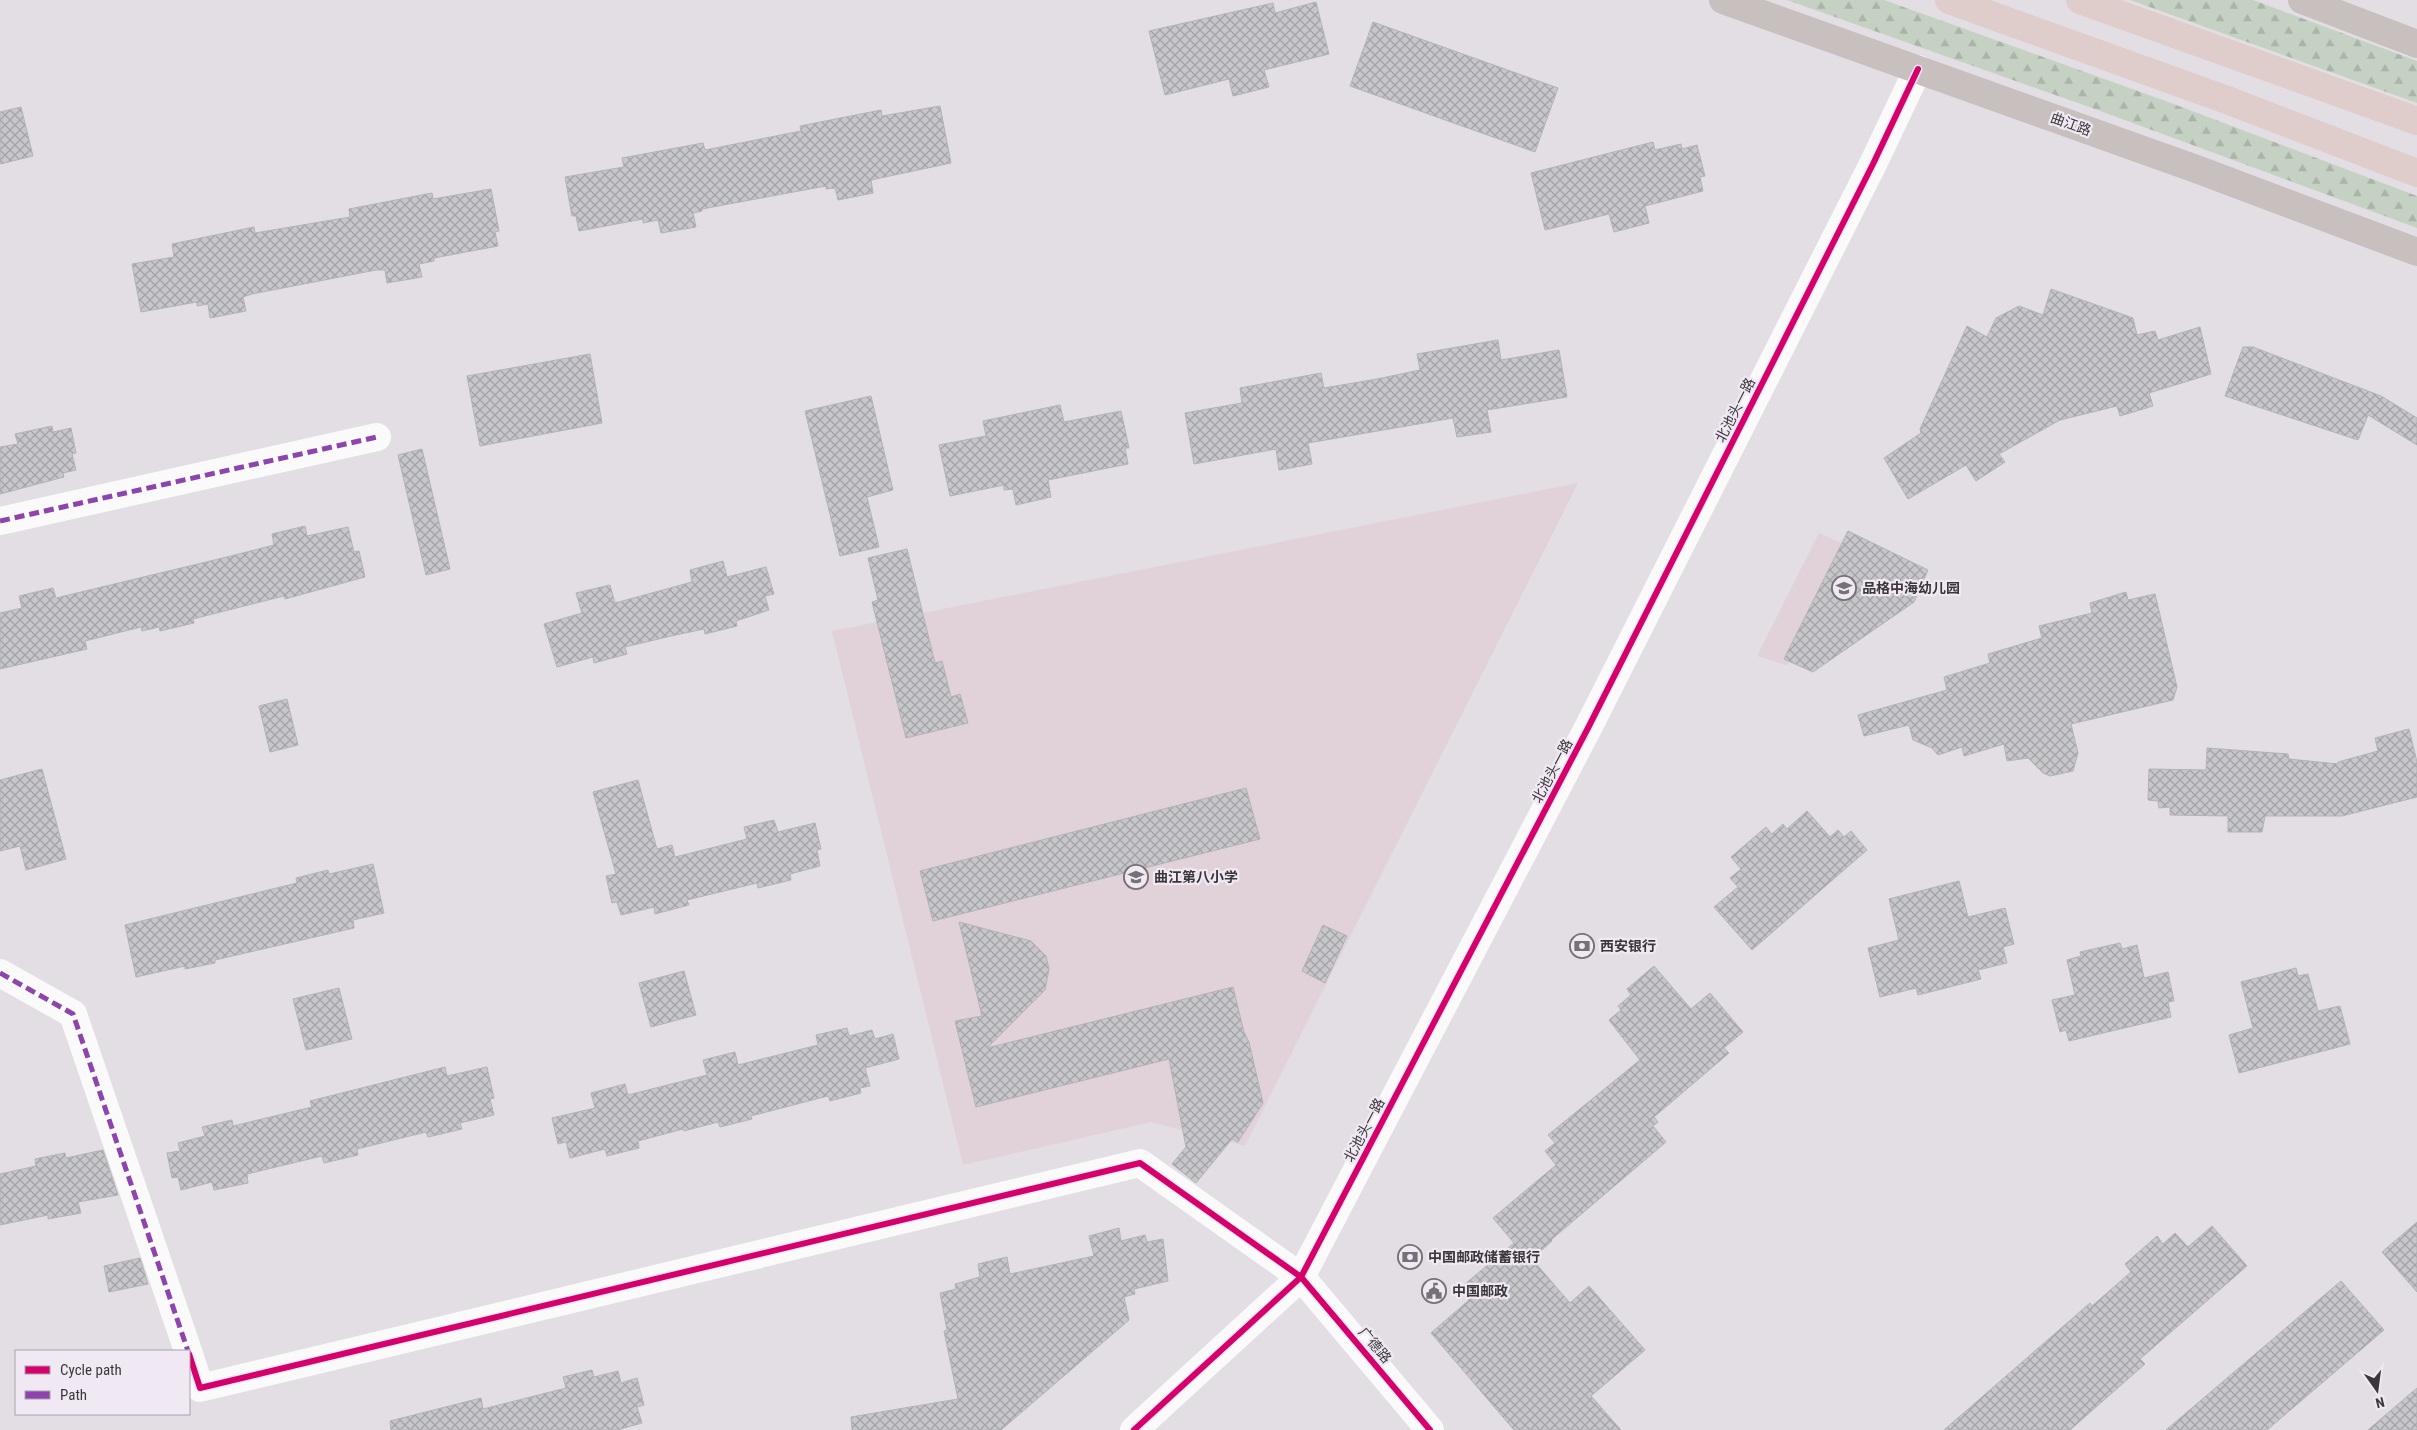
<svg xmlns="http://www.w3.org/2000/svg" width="2417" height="1430" viewBox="0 0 2417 1430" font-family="'Roboto Condensed','Noto Sans SC',sans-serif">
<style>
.education{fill:#e1d2da}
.forest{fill:url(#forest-firs)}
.building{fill:url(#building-cross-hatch);stroke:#b4b2b7}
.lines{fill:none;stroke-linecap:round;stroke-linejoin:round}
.minor{stroke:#fbfafb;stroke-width:28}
.major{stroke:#c8bfbf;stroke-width:28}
.highway{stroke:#decdca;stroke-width:28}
.quiet{stroke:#8e44ad;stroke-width:5;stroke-dasharray:10 5;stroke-linecap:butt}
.cycleway-casing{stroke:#f0e9f4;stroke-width:9}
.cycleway{stroke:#d6006c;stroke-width:6}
.labels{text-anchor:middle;stroke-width:4.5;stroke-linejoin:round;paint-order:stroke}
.street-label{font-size:14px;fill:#3a373b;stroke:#f0e9f4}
.poi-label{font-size:14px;font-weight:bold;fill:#3a373b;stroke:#f0e9f4;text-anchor:start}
</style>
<defs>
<pattern id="forest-firs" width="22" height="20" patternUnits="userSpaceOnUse" patternTransform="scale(1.25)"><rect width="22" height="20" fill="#c5d1c2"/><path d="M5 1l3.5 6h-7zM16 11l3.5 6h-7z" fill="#aab4a8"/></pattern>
<pattern id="building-cross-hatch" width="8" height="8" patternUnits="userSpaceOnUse" patternTransform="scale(1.25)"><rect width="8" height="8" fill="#c7c6ca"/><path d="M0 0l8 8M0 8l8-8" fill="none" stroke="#a3a2a5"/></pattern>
</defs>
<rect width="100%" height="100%" fill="#e2dee4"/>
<!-- education -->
<g class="education">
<polygon points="1578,483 1245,1146 1151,1122 963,1165 832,631"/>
<polygon points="1819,533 1904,571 1887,605 1786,665 1757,656"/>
</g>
<!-- forest -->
<g class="forest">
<polygon points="1787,0 1884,0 2171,103 2417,196 2417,228 2095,109"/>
<polygon points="2130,0 2253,0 2417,61 2417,103"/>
</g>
<!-- building -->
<g class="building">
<polygon points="1316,2 1329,54 1264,70 1269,87 1233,96 1229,79 1165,95 1149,31 1273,3 1275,13"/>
<polygon points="1373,22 1558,88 1535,152 1350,86"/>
<polygon points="940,106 951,163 871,180 873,193 838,200 835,188 826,189 826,186 702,209 702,211 693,213 696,227 661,233 658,220 643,223 643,219 579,231 576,216 572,216 565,177 624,167 622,158 703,143 705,150 801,131 800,126 881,110 882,116"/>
<polygon points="21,107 33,156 0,164 0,112"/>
<polygon points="1653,142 1655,150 1681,144 1682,149 1697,145 1705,176 1700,177 1703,191 1645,206 1649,223 1614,232 1609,214 1545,230 1531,173"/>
<polygon points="491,189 499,231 495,232 498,246 434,258 434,261 419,264 422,277 387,283 385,270 376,270 252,294 243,297 246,311 210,318 208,304 197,306 197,302 141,312 132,264 174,257 172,244 254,227 255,233 350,217 349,209 432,193 433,199"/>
<polygon points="2051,289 2133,318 2137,335 2155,331 2158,340 2200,327 2211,374 2149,393 2153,406 2120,416 2117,406 2060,420 1999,454 2005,462 1976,481 1966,465 1908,499 1884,458 1921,433 1920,429 1967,326 1987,337 1996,318 2019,306 2043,315"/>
<polygon points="1498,340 1501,360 1559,350 1567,397 1487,410 1491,432 1457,437 1453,418 1308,443 1312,464 1279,470 1276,449 1194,464 1185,413 1242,403 1240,388 1321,373 1324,388 1377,379 1420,370 1417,354"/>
<polygon points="2243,347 2253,347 2381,396 2417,418 2417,445 2368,415 2358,440 2225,396"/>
<polygon points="590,354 602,423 480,446 467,376"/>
<polygon points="871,396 893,490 867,497 879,547 840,556 805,411"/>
<polygon points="1060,405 1064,422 1121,411 1129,448 1125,448 1128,464 1048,480 1051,497 1016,505 1013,489 1004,490 1004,485 950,496 939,445 986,436 983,421"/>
<polygon points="52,426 53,432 71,428 76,453 72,454 76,470 63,473 64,477 0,494 0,447 18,444 15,434"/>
<polygon points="422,449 450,569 426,575 398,455"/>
<polygon points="305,526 307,536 348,527 354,552 359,551 365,577 285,599 284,596 193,619 194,623 160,631 159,627 142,631 141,627 85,641 87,649 0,669 0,613 22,608 19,596 53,588 56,598 231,556 274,545 272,534"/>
<polygon points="1848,531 1928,570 1914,602 1813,672 1784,659"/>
<polygon points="907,549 935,663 942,661 951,697 960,694 968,723 906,738 872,602 878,600 868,558"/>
<polygon points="723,561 727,577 766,567 774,594 765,596 769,610 736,621 737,626 705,634 704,629 671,636 625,647 627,654 594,663 593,657 557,667 544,624 582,613 576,593 610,585 615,603 692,582 690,570"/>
<polygon points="2126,592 2128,600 2155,594 2177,687 2173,700 2071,724 2078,753 2073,771 2050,776 2043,773 2028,758 2007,761 2004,744 1964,756 1962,747 1938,755 1932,748 1913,740 1909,725 1864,736 1858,715 1947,690 1944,677 1990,663 1988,654 2042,638 2039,626 2092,613 2090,603"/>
<polygon points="287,699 298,745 270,752 259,706"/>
<polygon points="2409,729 2417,762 2417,797 2342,816 2265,816 2262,832 2228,832 2228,816 2170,815 2170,807 2159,808 2158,801 2148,800 2149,769 2206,770 2207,748 2288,754 2289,759 2338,764 2338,762 2378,751 2375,738"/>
<polygon points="42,769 66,859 26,870 20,846 0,851 0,780"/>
<polygon points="638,780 657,849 672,845 675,857 747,839 744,827 774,820 778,832 815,823 821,849 817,850 820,866 790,874 791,880 758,888 757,883 687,900 689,905 655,914 654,907 621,915 617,902 612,903 606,876 616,874 593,792"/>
<polygon points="1246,788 1260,839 933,921 920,871"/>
<polygon points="1807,811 1830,837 1838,830 1844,837 1851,831 1867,850 1752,950 1714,907 1738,887 1730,878 1741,869 1731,857 1766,827 1772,834 1783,824 1787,829"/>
<polygon points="373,864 384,913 353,920 354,928 215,960 215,963 185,969 185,966 136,977 125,925 297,883 296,878 328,870 329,874"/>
<polygon points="1959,881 1968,917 2005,908 2014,944 2003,947 2007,963 1978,970 1981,979 1918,995 1916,988 1880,997 1868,948 1899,940 1889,899"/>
<polygon points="959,922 1031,941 1046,956 1049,969 1045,990 987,1048 1233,987 1244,1032 1249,1042 1263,1103 1238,1142 1232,1139 1196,1183 1172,1164 1186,1147 1169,1059 976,1107 955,1021 982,1016"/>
<polygon points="1323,925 1347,936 1325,983 1302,971"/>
<polygon points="2120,943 2122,949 2137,945 2144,978 2168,972 2174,1001 2168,1002 2171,1017 2069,1041 2066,1030 2060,1032 2052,1000 2075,995 2067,960 2081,956 2080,952"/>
<polygon points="1654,966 1691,1009 1710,993 1743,1032 1724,1048 1729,1053 1654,1117 1658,1122 1653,1126 1666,1142 1551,1240 1552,1241 1532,1259 1570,1303 1589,1286 1645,1350 1591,1396 1621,1430 1514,1430 1431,1333 1469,1300 1459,1289 1514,1243 1493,1218 1556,1165 1545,1151 1555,1143 1548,1135 1640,1060 1609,1020 1621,1010 1618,1006 1631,995 1627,989"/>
<polygon points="2296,968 2298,976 2308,974 2318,1011 2340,1006 2350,1044 2239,1073 2229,1035 2253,1028 2241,982"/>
<polygon points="684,971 696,1015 651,1027 639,983"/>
<polygon points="339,988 352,1039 306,1050 293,999"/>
<polygon points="847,1028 849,1036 872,1030 875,1039 893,1034 899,1059 865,1068 870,1086 860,1088 861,1093 830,1101 828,1096 751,1116 752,1119 720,1127 718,1122 684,1131 683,1129 638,1141 639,1148 607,1156 605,1149 570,1158 566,1142 558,1144 552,1118 595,1108 591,1093 625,1084 628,1095 707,1075 703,1060 735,1052 738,1065 818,1045 816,1035"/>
<polygon points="445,1067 447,1076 487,1067 494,1098 490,1099 494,1115 460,1123 462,1129 428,1137 426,1132 357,1149 358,1155 324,1163 322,1156 247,1174 248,1183 214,1190 212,1182 181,1190 178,1177 172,1178 167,1153 180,1151 178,1143 205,1136 202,1127 232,1120 233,1126 312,1107 310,1101"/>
<polygon points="103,1150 118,1195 78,1202 81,1213 48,1219 48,1215 0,1225 0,1174 36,1166 35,1159 65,1153 66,1158"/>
<polygon points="2417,1222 2417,1292 2382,1252"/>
<polygon points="2212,1226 2247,1266 2140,1359 2145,1364 2070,1430 1944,1430 2090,1303 2092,1306 2131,1272 2125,1264 2157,1236 2163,1244 2175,1233 2188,1247"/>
<polygon points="1119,1228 1121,1241 1145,1235 1147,1242 1163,1239 1168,1281 1134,1289 1135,1294 1124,1297 1129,1320 1001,1430 852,1430 851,1417 958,1399 944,1331 947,1330 940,1293 956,1289 955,1284 980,1277 978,1264 1007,1257 1010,1274 1094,1256 1089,1236"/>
<polygon points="140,1258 148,1284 109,1292 104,1266"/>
<polygon points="2341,1281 2384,1330 2267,1430 2166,1430"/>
<polygon points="592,1370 594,1377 618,1371 621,1383 637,1378 644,1405 637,1407 642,1423 617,1430 391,1430 390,1421 481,1398 483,1409 566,1388 563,1377"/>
<polygon points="2417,1388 2417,1430 2368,1430"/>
</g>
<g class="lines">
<!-- minor -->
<g class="minor">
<polyline points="0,521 377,437"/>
<polyline points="0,973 73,1014 188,1351"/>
<polyline points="189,1354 200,1388 1140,1163 1301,1277 1430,1430"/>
<polyline points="1134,1430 1301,1277 1588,728 1873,164 1918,69"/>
</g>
<!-- major -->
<g class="major">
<polyline points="1723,0 2199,170 2417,252"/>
<polyline points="2302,0 2417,44"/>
</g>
<!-- highway -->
<g class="highway">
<polyline points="1949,0 2227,100 2417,173"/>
<polyline points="2080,0 2417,121"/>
</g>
<!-- quiet -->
<g class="quiet">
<polyline points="0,521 377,437"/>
<polyline points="0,973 73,1014 188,1351"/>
</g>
<defs>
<g id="cycleway">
<polyline points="189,1354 200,1388 1140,1163 1301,1277 1430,1430"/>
<polyline points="1134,1430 1301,1277 1588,728 1873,164 1918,69"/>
</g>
</defs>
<!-- cycleway casing -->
<use href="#cycleway" class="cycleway-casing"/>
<!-- cycleway -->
<use href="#cycleway" class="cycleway"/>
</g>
<!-- icons -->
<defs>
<symbol id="school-ring" viewBox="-11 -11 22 22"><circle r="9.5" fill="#f0e9f4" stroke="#757176" stroke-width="1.5"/><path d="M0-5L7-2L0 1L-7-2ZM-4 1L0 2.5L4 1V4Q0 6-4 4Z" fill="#757176"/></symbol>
<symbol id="bank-ring" viewBox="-11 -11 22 22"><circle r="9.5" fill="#f0e9f4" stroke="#757176" stroke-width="1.5"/><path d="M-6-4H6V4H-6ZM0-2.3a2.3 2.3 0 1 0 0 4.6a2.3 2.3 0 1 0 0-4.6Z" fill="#757176"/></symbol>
<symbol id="civic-ring" viewBox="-11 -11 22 22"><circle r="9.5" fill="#f0e9f4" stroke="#757176" stroke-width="1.5"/><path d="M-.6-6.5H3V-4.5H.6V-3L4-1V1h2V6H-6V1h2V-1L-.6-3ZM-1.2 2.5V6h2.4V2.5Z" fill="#757176"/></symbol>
</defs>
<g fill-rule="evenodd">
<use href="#school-ring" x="1830" y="574" width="28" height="28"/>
<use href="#school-ring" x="1122" y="863" width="28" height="28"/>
<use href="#bank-ring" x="1568" y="932" width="28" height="28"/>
<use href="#bank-ring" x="1396" y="1243" width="28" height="28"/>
<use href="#civic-ring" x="1420" y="1277" width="28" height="28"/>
</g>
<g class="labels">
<!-- street labels -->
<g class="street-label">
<text transform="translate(2071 124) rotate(20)" y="5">曲江路</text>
<text transform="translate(1735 410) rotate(-63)" y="5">北池头一路</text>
<text transform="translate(1552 771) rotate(-62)" y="5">北池头一路</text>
<text transform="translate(1364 1130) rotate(-62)" y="5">北池头一路</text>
<text transform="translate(1375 1345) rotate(50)" y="5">广德路</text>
</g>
<!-- poi labels -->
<g class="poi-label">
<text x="1862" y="593">品格中海幼儿园</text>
<text x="1154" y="882">曲江第八小学</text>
<text x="1600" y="951">西安银行</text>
<text x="1428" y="1262">中国邮政储蓄银行</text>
<text x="1452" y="1296">中国邮政</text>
</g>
</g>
<!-- legend -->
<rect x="15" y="1350" width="175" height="65" fill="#f0e9f4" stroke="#a7a2aa"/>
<rect x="25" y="1366" width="25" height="8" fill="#d6006c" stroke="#a7a2aa"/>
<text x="60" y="1375" font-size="15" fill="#3a373b">Cycle path</text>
<rect x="25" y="1391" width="25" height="8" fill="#8e44ad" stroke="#a7a2aa"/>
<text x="60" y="1400" font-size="15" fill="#3a373b">Path</text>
<!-- north arrow -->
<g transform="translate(2377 1390) rotate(166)" stroke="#f0e9f4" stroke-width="4" paint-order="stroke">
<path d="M0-4L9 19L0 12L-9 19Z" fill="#3a373b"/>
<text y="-8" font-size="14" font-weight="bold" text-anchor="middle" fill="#3a373b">N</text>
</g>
</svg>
